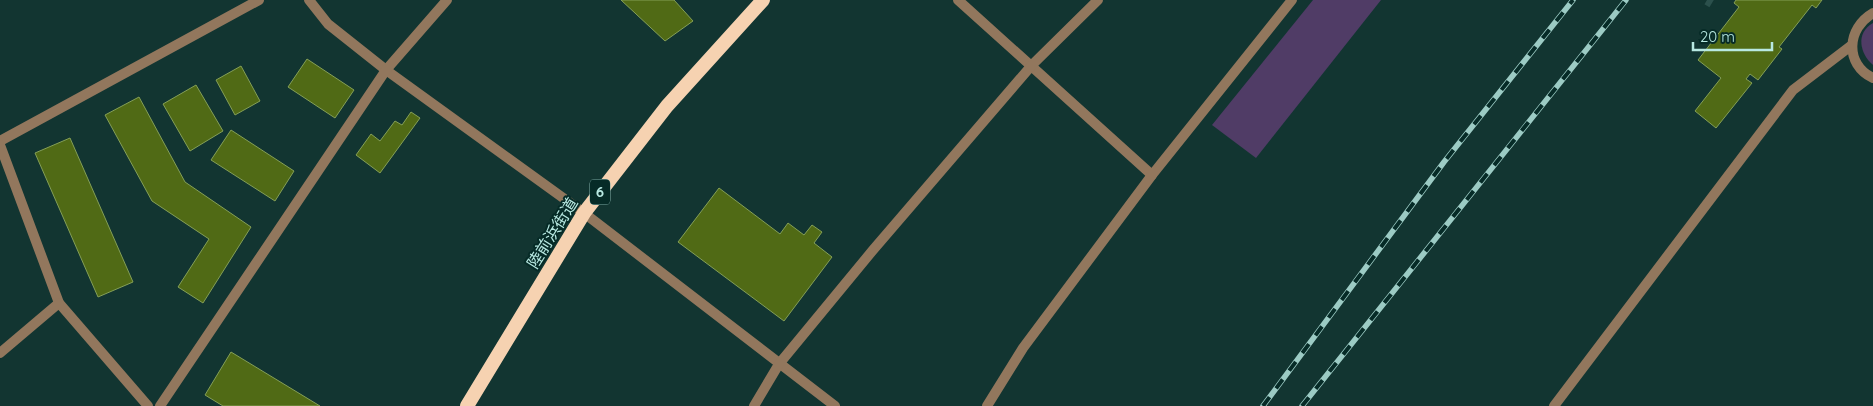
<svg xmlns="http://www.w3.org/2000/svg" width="1873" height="406" viewBox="0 0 1873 406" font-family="Quicksand,'Noto Sans JP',sans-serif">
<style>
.green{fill:#503c66}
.building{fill:#506a15;stroke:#849f57}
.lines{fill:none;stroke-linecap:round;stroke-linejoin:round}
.pedestrian-tunnel{stroke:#2b504c;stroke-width:10;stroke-dasharray:10 5;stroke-linecap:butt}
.minor{stroke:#92775d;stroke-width:10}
.trunk{stroke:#f6d2b1;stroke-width:14}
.rail-casing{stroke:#9ccbc4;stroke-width:5.5}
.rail{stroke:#062b27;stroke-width:4;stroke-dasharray:11;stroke-linecap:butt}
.labels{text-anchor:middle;stroke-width:4;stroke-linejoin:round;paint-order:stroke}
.shield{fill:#062b27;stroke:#83b0aa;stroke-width:1}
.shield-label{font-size:15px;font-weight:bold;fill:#b8e9e2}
.street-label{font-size:16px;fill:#b8e9e2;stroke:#062b27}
</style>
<rect width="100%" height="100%" fill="#123531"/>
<!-- green -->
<g class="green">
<polygon points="1313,0 1381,0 1256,158 1212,125"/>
<path d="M 1873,23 L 1873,65 C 1860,54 1855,33 1873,23 Z"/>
</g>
<!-- building -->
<g class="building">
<polygon points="621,0 674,0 693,21 665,41"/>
<polygon points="1736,0 1822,0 1816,8 1812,5 1779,47 1782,49 1758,80 1750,74 1746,79 1752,83 1716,128 1695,111 1721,78 1698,60 1739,7 1734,3"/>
<polygon points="307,59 354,90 335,118 288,87"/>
<polygon points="241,66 260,101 235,115 216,80"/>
<polygon points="196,85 223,131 190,151 163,104"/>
<polygon points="139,97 185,182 251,227 203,303 178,287 209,239 152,201 105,115"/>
<polygon points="411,112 420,118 380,173 356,155 371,134 380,141 395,121 402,125"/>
<polygon points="231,130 294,171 275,201 211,160"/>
<polygon points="70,138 133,282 98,297 35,153"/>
<polygon points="719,188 780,234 788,223 804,235 812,225 822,232 814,243 832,257 784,321 678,242"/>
<polygon points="231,352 320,406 223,406 205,395"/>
</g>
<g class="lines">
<!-- pedestrian-tunnel -->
<polyline class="pedestrian-tunnel" points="1707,0 1712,3"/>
<!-- minor -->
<g class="minor">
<polyline points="309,0 328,24 386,70 584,213 835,406"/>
<polyline points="958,0 1152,175"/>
<path d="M 1873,13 C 1847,28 1844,64 1873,78"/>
<polyline points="0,141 259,0"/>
<polyline points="0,145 59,303 148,406"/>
<polyline points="0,353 59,303"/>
<polyline points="160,406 386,70 447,0"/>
<polyline points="754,406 779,364 873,250 1032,65 1098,0"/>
<polyline points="987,406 1023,348 1152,175 1292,0"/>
<polyline points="1554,406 1793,90 1852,45"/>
</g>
<!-- trunk -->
<polyline class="trunk" points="467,406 584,213 667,106 763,0"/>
<defs>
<g id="rail">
<polyline points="1263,406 1444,162 1573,0"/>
<polyline points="1302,406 1626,0"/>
</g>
</defs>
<!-- rail casing -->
<use href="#rail" class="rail-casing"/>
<!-- rail -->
<use href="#rail" class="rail"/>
</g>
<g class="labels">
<!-- shield labels -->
<rect class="shield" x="590" y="179.5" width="20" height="25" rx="4"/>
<g class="shield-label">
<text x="600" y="197">6</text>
</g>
<!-- street labels -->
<g class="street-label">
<text transform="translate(552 233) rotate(-58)" y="6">陸前浜街道</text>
</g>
</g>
<!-- scale -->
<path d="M1693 42v8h79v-8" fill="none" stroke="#b8e9e2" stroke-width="2.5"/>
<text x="1700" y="42" font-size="15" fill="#b8e9e2" stroke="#062b27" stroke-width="4" paint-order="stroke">20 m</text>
</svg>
